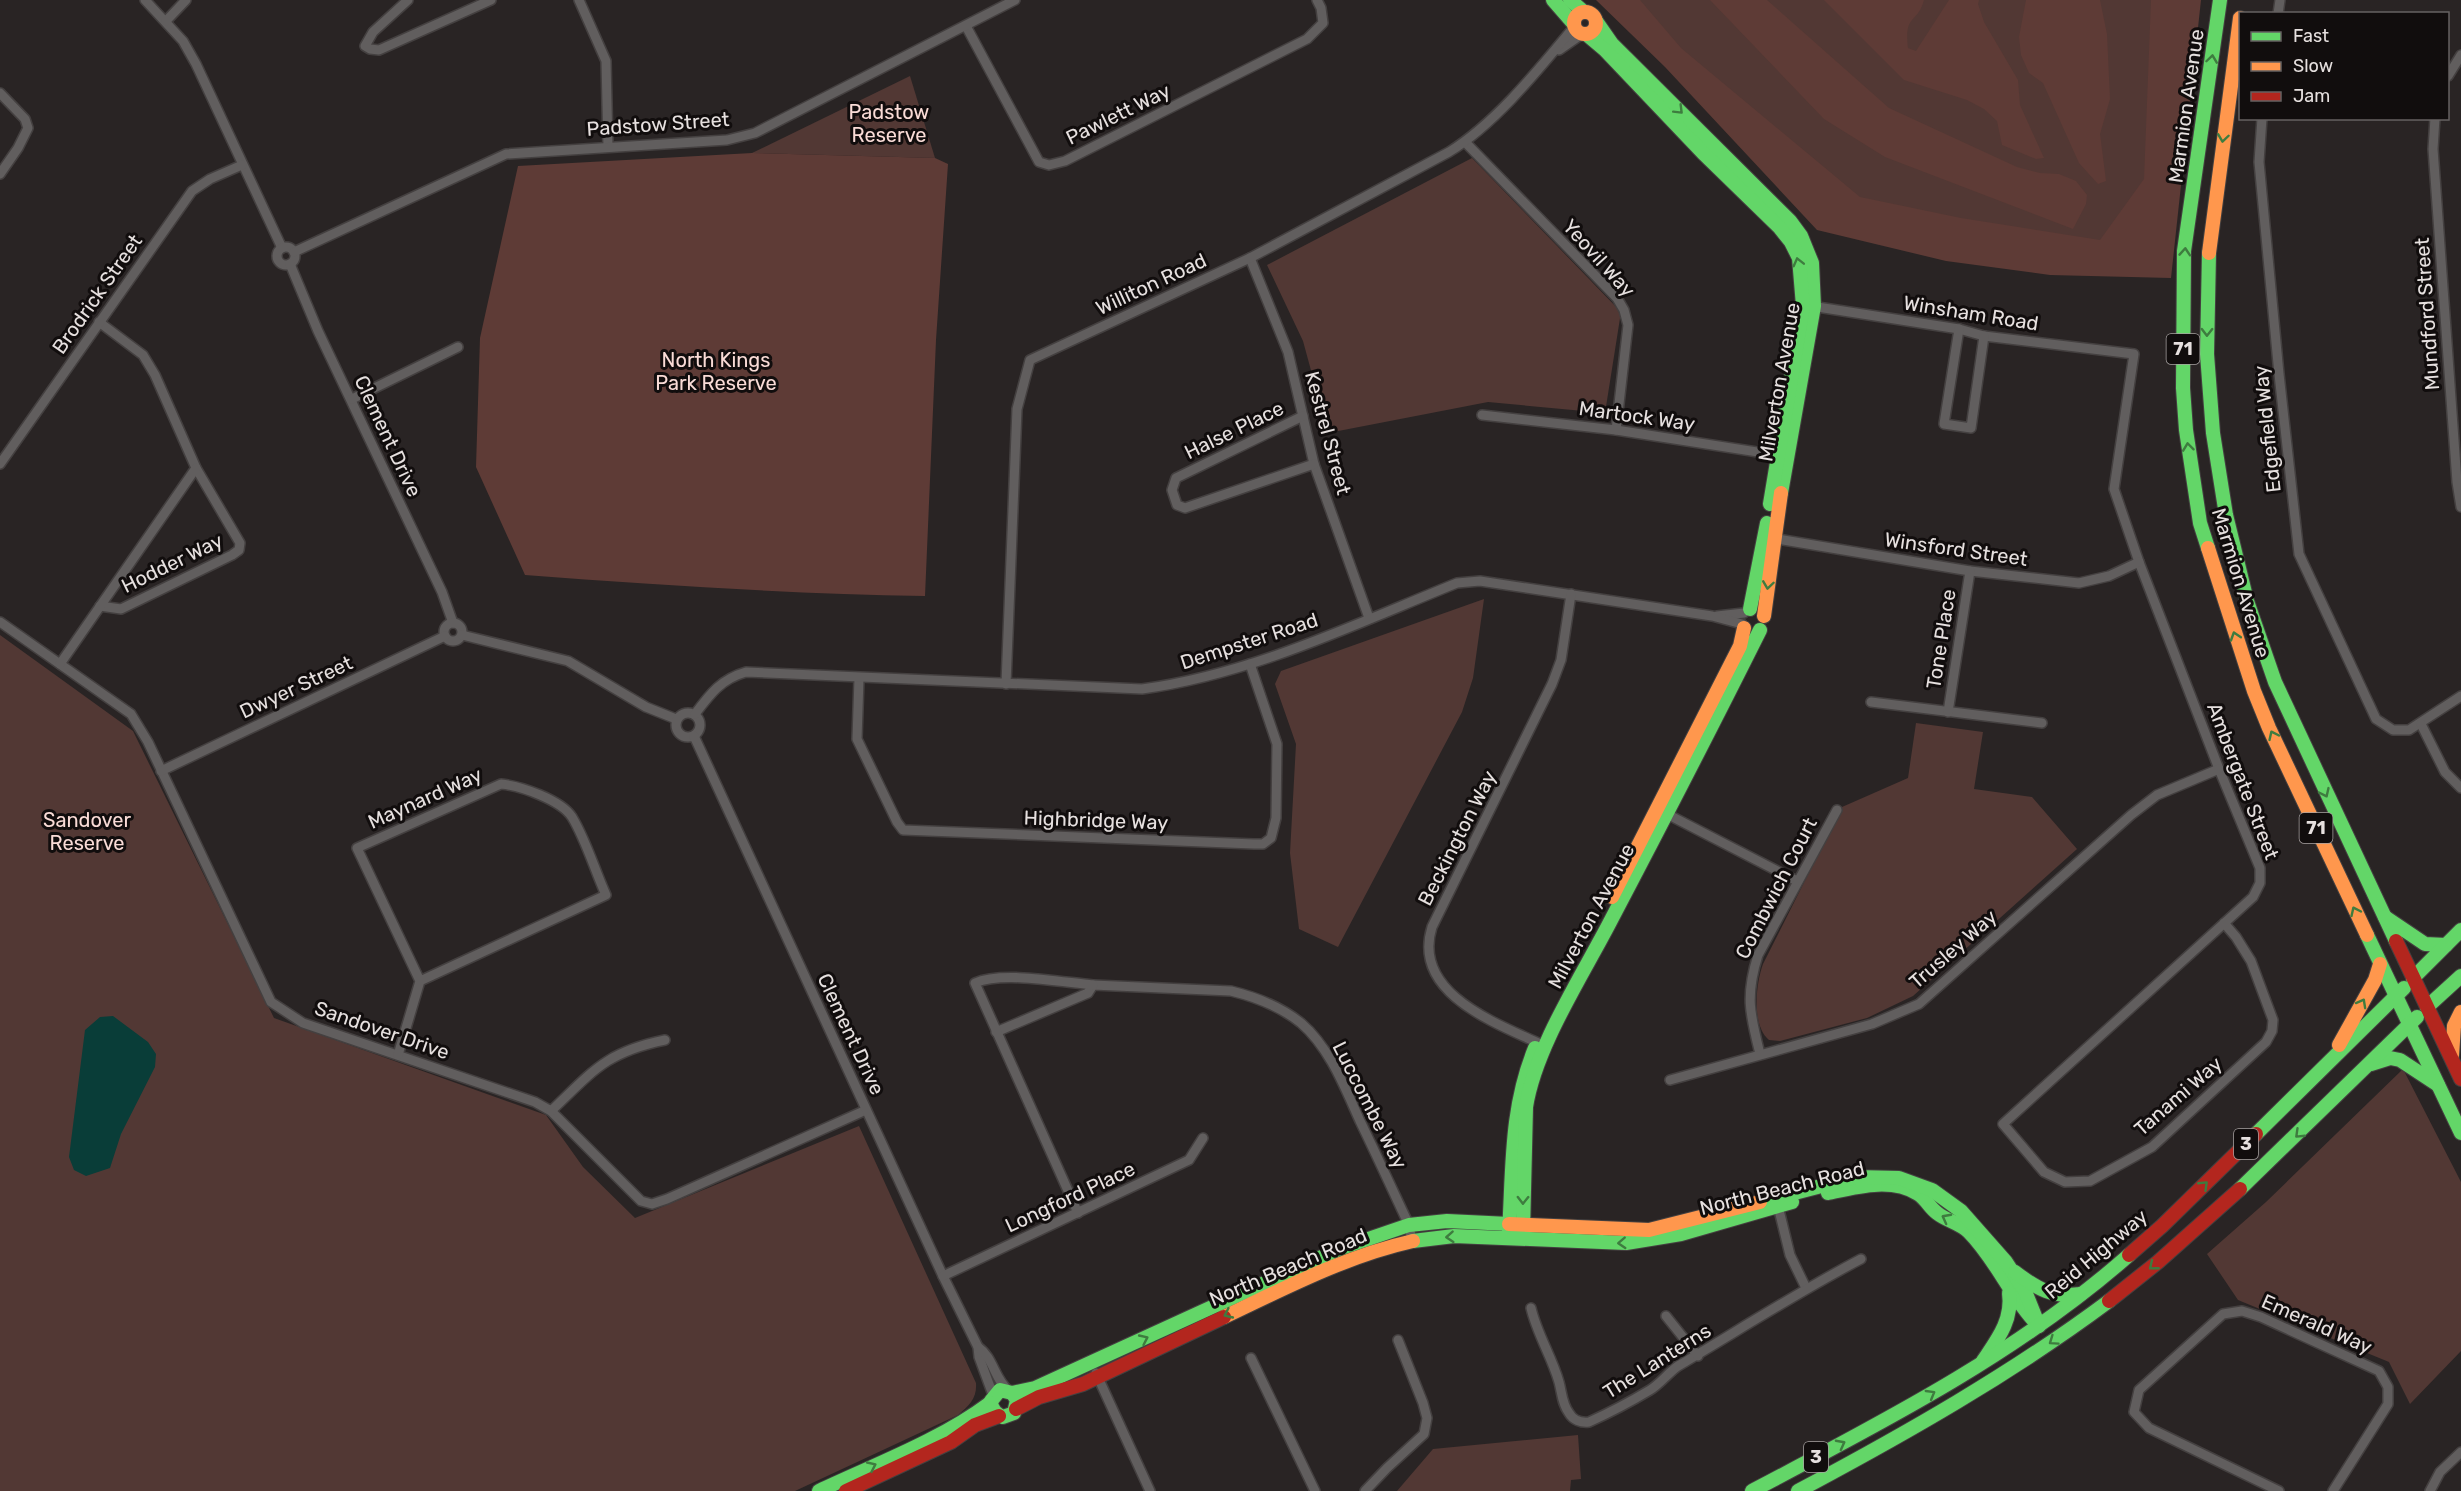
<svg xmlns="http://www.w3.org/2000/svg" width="2461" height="1491" viewBox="0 0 2461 1491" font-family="Rubik,sans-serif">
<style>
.green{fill:#523834}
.forest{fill:#5e3b36}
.water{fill:#093d38}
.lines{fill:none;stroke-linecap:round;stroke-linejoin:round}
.street-casing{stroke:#444040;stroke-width:12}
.fast-casing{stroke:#444040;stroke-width:16}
.slow-casing{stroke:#444040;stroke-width:16}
.jam-casing{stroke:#444040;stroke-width:16}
.street{stroke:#615e5e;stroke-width:9}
.fast{stroke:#63d668;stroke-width:14}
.slow{stroke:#ff974d;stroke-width:14}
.jam{stroke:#b3261e;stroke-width:14}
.oneway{stroke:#3e7c3f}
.labels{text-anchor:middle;stroke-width:6;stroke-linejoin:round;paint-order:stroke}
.shield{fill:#110d0d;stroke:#a6a1a0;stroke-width:1.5}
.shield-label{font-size:18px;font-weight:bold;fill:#e6e0df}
.street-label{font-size:20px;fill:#e6e0df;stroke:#110d0d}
.park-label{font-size:20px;fill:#f9dbd6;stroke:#110d0d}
</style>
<rect width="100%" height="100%" fill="#292424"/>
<!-- green -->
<g class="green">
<polygon points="1612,0 2189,0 2167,270 1832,216"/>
<polygon points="910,76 935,158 752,153"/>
<polygon points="1472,158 1621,312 1605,413 1488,402 1328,433 1303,341 1267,265"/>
<polygon points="1484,599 1473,678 1462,712 1338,947 1299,929 1290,853 1296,744 1275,684 1281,671"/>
<path d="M 0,635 L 133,731 L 274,1018 L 546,1115 L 583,1167 L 635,1218 L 859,1126 L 976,1383 C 977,1398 970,1405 958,1415 L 795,1491 L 0,1491 Z"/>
<path d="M 1916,723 L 1983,732 L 1974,789 L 2032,797 L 2077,849 L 1913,996 L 1867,1018 L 1780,1041 L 1769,1040 C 1751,1025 1756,983 1763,964 L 1842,807 L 1908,778 Z"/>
<polygon points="2403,1069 2461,1182 2461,1351 2410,1404 2389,1362 2238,1300 2207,1254 2266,1202"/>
<polygon points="1578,1435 1581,1479 1571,1480 1570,1491 1397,1491 1433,1449"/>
</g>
<!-- forest -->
<g class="forest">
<polygon points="1596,0 1640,0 1681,48 1860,197 1961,218 2100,240 2144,179 2151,0 2201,0 2171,278 2050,275 1946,261 1817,230 1665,67"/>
<polygon points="1710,0 1767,0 1889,108 2017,167 2040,173 2059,174 2076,181 2087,195 2086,204 2073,229 1885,157 1824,119"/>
<path d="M 1824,0 L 1924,0 C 1917,25 1904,13 1908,48 L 1916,51 L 1949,0 L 1979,0 L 1978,4 L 1984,22 L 2018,80 L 2020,105 L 2044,158 L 2036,159 L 2002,145 L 1997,121 L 1984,109 L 1967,100 L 1904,80 Z"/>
<polygon points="2026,0 2100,0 2107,34 2110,99 2100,134 2106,181 2098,184 2079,163 2043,83 2029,73 2021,55 2019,37"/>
<path d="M 752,153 L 935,158 L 948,164 L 936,340 L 925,596 C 791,594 659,585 525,575 L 476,467 L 480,338 L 518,166 Z"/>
</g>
<!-- water -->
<polygon class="water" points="113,1016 148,1042 156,1054 155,1067 121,1134 110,1168 86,1176 74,1170 69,1157 85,1030 100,1017"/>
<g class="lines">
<defs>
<g id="street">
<polyline points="145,0 183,41 196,64 282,248"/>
<polyline points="408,0 373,32 365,46 370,49 379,50 491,0"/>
<polyline points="579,0 606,61 608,147"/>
<polyline points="2278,14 2280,0"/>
<polyline points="166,21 186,0"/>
<polyline points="966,26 1039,162 1049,165 1065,161 1307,39 1323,23 1321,8 1317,0"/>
<polyline points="1559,50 1582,34"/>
<polyline points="2448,76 2461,55"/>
<polyline points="0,93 25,119 28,128 18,148 0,174"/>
<polyline points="2262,118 2259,162 2279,374 2299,554 2376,719 2393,730 2409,730 2461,696"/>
<polyline points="2435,118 2433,149 2457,482 2461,507"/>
<polyline points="1465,142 1617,298 1624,310 1628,325 1616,430"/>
<circle cx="286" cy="256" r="9"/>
<polyline points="294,252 506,154 727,140 755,133 1015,0"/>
<polyline points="1250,258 1288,352 1314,464 1369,618"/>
<polyline points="290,264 318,331 442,592 453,623"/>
<polyline points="1811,306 1959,329 1984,336 2134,354 2114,489 2139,562 2219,769 2260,868 2260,883 2253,897 2003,1124 2044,1172 2065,1182 2090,1181 2152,1147 2266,1042 2272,1031 2273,1020 2251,961 2236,937 2224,923"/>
<polyline points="99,322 143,355 155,375 196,468 240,543 239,550 232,555 121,609 100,606"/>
<polyline points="1959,329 1944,424 1971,428 1984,336"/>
<polyline points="352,399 458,347"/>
<polyline points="1482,415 1616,430 1783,456"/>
<polyline points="1303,416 1176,478 1172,490 1177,505 1185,508 1314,464"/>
<polyline points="0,464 192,191 210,179 242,165"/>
<polyline points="1771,538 1970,571 2079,583 2109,576 2139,562"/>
<polyline points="1717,616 1744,613"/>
<polyline points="0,622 131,714 148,742 271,1002 303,1023 535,1102 551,1111 641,1201 652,1204 667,1199 866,1110"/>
<circle cx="453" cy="632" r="9"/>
<polyline points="462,635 568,661 646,707 676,719"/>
<polyline points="60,664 196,468"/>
<polyline points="859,678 857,739 897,822 903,830 1254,844 1263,844 1271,838 1276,818 1277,744 1250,664"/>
<path d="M 1006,684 L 1017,409 L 1030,360 L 1250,258 L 1449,152 C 1496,123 1539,69 1574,27"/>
<polyline points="1871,702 2042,723"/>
<polyline points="1948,712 1970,571"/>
<circle cx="688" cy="725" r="12"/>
<path d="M 695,714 C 710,694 721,679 746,672 L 1142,689 C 1252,674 1355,624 1457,583 L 1480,581 L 1712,616 L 1742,624"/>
<polyline points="2421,724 2445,772 2461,788"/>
<polyline points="694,736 943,1276 978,1347 979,1357 993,1395"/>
<polyline points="161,771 445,636"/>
<polyline points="1663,812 1797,881"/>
<path d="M 996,1032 L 1088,993 L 1093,985 L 1231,991 C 1256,997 1281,1007 1301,1023 C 1330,1048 1345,1088 1360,1121 C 1377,1156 1393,1191 1409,1225 L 1412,1241"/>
<path d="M 1545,1046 C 1498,1024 1411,994 1432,927 L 1552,684 L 1561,660 L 1571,594"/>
<path d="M 1760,1054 C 1750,1014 1745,996 1758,955 L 1837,810"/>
<path d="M 398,1055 L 420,981 L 606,895 C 595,871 586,840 572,817 C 561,800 521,786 501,784 L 357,848 L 420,981"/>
<polyline points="1670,1080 1872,1024 1919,1004 2131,815 2157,795 2219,769"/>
<path d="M 551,1111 C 593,1071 606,1052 665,1040"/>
<polyline points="1777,1202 1790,1255 1806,1288"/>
<path d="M 1078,1213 L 975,983 C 1002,971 1061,982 1093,985"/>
<polyline points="943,1276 1189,1160 1203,1138"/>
<path d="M 1531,1308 C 1537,1334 1552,1357 1559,1382 C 1562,1393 1562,1404 1569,1413 C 1573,1420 1581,1423 1589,1422 C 1609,1413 1630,1402 1650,1390 C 1660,1384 1668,1373 1678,1366 C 1739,1330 1798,1292 1861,1259"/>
<polyline points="1666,1316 1698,1356"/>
<path d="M 978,1347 C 994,1358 994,1379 1009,1391"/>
<polyline points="1251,1358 1315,1491"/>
<polyline points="1096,1373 1150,1491"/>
<polyline points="1365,1491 1387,1468 1424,1434 1427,1418 1423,1403 1398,1340"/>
<polyline points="2279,1491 2149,1428 2134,1412 2139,1390 2223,1314 2242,1311 2261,1317 2379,1371 2388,1387 2388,1404 2333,1491"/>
<polyline points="2430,1491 2440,1472 2461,1452"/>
</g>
<g id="fast">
<polyline points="1553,0 1573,23"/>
<polyline points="1570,0 1584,12"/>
<polyline points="1596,21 1612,44 1790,221 1801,236 1812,263 1814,306 1781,493"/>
<polyline points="1586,34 1605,50 1703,153 1779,227 1791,242 1799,258 1803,306 1770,504"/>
<polyline points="2209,253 2207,354 2213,433 2226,515 2247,601 2275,682 2396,941"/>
<polyline points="2208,548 2200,523 2186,430 2183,388 2184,251 2220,0"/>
<polyline points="1750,609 1767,523"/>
<polyline points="2385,917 2425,944 2446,945"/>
<polyline points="2367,935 2461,1133"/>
<polyline points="2413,978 2461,930"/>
<polyline points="2427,1007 2461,976"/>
<polyline points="2371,1064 2390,1058 2400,1060 2438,1085"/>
<polyline points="2256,1134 2404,988"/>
<polyline points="2240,1189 2417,1017"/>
<path d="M 1828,1193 C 1856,1187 1892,1177 1918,1194 C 1926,1199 1930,1208 1937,1213 C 1947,1221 1960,1223 1969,1232 C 1996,1259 2010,1296 2037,1324"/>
<polyline points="1760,1202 1856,1177 1899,1178 1932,1190 1961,1211 2006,1262 2025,1291 2039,1326"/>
<path d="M 1509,1232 C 1513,1168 1510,1109 1535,1048"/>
<path d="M 1523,1232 L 1526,1107 C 1535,1048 1582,976 1610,922 C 1661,825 1711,728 1760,630"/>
<polyline points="1413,1241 1454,1236 1626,1243 1681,1234 1792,1202"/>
<path d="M 2015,1272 C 2037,1289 2053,1298 2081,1294"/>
<path d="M 1983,1361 C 1997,1340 2013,1320 2009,1293"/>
<path d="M 1012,1393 L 1017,1400 L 1014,1413 L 1003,1417 C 996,1414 991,1409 991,1401 L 1000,1390 L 1012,1393 L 1035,1388 L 1339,1249 L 1409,1225 L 1447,1221 L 1509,1224"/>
<path d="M 819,1491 C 876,1464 939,1441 990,1403"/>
<path d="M 1752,1491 C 1883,1422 2018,1353 2129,1255"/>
<path d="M 1798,1491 C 1905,1434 2011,1374 2109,1301"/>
</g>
<g id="slow">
<circle cx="1585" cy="23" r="11"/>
<polyline points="2209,253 2240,18"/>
<polyline points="2208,548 2254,691 2269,728 2367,935"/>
<polyline points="1764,616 1781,493"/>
<polyline points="1612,897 1740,646 1744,628"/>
<polyline points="2339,1045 2375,980 2380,964"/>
<polyline points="2452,1055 2454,1026 2461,1012"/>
<polyline points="1509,1224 1649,1230 1760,1202"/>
<path d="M 1224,1317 C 1285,1288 1346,1256 1413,1241"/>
</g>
<g id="jam">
<polyline points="2396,941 2461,1079"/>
<polyline points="2129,1255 2162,1226 2256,1134"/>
<polyline points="2109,1301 2158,1262 2240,1189"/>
<polyline points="1016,1409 1039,1397 1083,1384 1224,1317"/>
<polyline points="846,1491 951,1442 975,1425 999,1416"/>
</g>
</defs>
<!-- street casing -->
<use href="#street" class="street-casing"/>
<!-- fast casing -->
<use href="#fast" class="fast-casing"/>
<!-- slow casing -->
<use href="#slow" class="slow-casing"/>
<!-- jam casing -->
<use href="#jam" class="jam-casing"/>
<!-- street -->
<use href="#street" class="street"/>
<!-- fast -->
<use href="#fast" class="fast"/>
<!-- slow -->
<use href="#slow" class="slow"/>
<!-- jam -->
<use href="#jam" class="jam"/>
</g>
<!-- one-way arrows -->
<defs><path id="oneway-chevron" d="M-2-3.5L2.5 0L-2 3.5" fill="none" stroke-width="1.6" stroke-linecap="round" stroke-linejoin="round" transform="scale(1.5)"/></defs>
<g class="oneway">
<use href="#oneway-chevron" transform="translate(2212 59) rotate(-82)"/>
<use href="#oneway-chevron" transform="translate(1679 110) rotate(45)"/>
<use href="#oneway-chevron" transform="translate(2223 138) rotate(98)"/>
<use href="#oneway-chevron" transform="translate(2185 252) rotate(-86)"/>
<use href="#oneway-chevron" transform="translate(1798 262) rotate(-104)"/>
<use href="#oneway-chevron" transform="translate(2207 332) rotate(91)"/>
<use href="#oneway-chevron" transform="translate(2188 447) rotate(-97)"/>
<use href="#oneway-chevron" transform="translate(1768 585) rotate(98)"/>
<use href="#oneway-chevron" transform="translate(2235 636) rotate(-108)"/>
<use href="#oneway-chevron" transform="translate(2273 735) rotate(-115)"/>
<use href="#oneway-chevron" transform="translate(2325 793) rotate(65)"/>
<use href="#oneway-chevron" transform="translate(2355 911) rotate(-115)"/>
<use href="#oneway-chevron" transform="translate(2362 1003) rotate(-61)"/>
<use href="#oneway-chevron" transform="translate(2299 1134) rotate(136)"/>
<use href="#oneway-chevron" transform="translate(2204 1185) rotate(-44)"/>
<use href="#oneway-chevron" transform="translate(1523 1200) rotate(91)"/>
<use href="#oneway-chevron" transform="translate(1946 1218) rotate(-152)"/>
<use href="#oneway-chevron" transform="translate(1450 1237) rotate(176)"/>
<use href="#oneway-chevron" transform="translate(1622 1243) rotate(177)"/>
<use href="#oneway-chevron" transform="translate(2153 1266) rotate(141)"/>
<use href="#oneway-chevron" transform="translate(1228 1314) rotate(155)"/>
<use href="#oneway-chevron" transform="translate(1144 1339) rotate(-25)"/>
<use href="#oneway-chevron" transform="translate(2053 1341) rotate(145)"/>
<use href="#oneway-chevron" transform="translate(1931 1394) rotate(-30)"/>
<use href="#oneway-chevron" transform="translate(1841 1444) rotate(-28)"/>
<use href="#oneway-chevron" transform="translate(872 1466) rotate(-25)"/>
</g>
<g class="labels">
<!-- shield labels -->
<g class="shield">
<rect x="2166.5" y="334" width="33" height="30" rx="4.5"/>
<rect x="2299.5" y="813" width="33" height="30" rx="4.5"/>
<rect x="2234" y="1129" width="24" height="30" rx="4.5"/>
<rect x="1804" y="1442" width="24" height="30" rx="4.5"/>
</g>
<g class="shield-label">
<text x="2183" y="355">71</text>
<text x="2316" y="834">71</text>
<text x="2246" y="1150">3</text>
<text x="1816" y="1463">3</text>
</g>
<!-- street labels -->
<g class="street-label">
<text transform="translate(2186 106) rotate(-82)" y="7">Marmion Avenue</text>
<text transform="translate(1118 114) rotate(-26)" y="7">Pawlett Way</text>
<text transform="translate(658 124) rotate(-4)" y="7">Padstow Street</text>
<text transform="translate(1599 258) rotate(48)" y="7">Yeovil Way</text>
<text transform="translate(1151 284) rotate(-25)" y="7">Williton Road</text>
<text transform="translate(97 294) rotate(-55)" y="7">Brodrick Street</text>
<text transform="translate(1971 313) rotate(9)" y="7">Winsham Road</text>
<text transform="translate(2427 314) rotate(-94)" y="7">Mundford Street</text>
<text transform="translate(1779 382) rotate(-80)" y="7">Milverton Avenue</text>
<text transform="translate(1637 416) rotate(8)" y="7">Martock Way</text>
<text transform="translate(2267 429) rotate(-96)" y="7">Edgefield Way</text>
<text transform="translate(1234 430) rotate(-26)" y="7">Halse Place</text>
<text transform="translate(1328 433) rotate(75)" y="7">Kestrel Street</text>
<text transform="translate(388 436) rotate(65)" y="7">Clement Drive</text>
<text transform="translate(1956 549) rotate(8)" y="7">Winsford Street</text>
<text transform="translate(172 563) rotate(-26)" y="7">Hodder Way</text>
<text transform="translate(2241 583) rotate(73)" y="7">Marmion Avenue</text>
<text transform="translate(1941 639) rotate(-81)" y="7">Tone Place</text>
<text transform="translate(1249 641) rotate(-18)" y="7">Dempster Road</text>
<text transform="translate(296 687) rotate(-25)" y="7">Dwyer Street</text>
<text transform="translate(2243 781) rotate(69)" y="7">Ambergate Street</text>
<text transform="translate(425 798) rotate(-24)" y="7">Maynard Way</text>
<text transform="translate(1096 820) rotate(2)" y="7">Highbridge Way</text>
<text transform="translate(1457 838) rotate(-63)" y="7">Beckington Way</text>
<text transform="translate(1776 888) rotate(-63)" y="7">Combwich Court</text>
<text transform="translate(1591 916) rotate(-62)" y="7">Milverton Avenue</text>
<text transform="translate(1953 949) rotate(-41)" y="7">Trusley Way</text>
<text transform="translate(382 1030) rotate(19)" y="7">Sandover Drive</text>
<text transform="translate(851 1034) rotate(65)" y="7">Clement Drive</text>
<text transform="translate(2178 1096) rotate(-41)" y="7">Tanami Way</text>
<text transform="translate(1370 1105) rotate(63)" y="7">Luccombe Way</text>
<text transform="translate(1782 1188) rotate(-14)" y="7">North Beach Road</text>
<text transform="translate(1070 1197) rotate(-25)" y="7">Longford Place</text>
<text transform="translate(2096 1254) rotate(-40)" y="7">Reid Highway</text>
<text transform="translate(1288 1267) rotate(-23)" y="7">North Beach Road</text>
<text transform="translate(2317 1324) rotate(24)" y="7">Emerald Way</text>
<text transform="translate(1657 1361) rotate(-32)" y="7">The Lanterns</text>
</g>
<!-- park labels -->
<g class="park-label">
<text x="889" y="119">Padstow<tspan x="889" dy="23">Reserve</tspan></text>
<text x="716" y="367">North Kings<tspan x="716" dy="23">Park Reserve</tspan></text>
<text x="87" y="827">Sandover<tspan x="87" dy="23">Reserve</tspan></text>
</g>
</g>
<!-- legend -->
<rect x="2239" y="12" width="210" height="108" fill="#110d0d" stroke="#666161" stroke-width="1.5"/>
<rect x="2251" y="32" width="30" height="9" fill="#63d668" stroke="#666161" stroke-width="1.5"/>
<text x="2293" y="42" font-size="18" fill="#e6e0df">Fast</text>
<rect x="2251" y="62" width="30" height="9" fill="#ff974d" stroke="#666161" stroke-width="1.5"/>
<text x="2293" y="72" font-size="18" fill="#e6e0df">Slow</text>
<rect x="2251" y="92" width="30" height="9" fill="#b3261e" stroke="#666161" stroke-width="1.5"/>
<text x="2293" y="102" font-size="18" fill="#e6e0df">Jam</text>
</svg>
